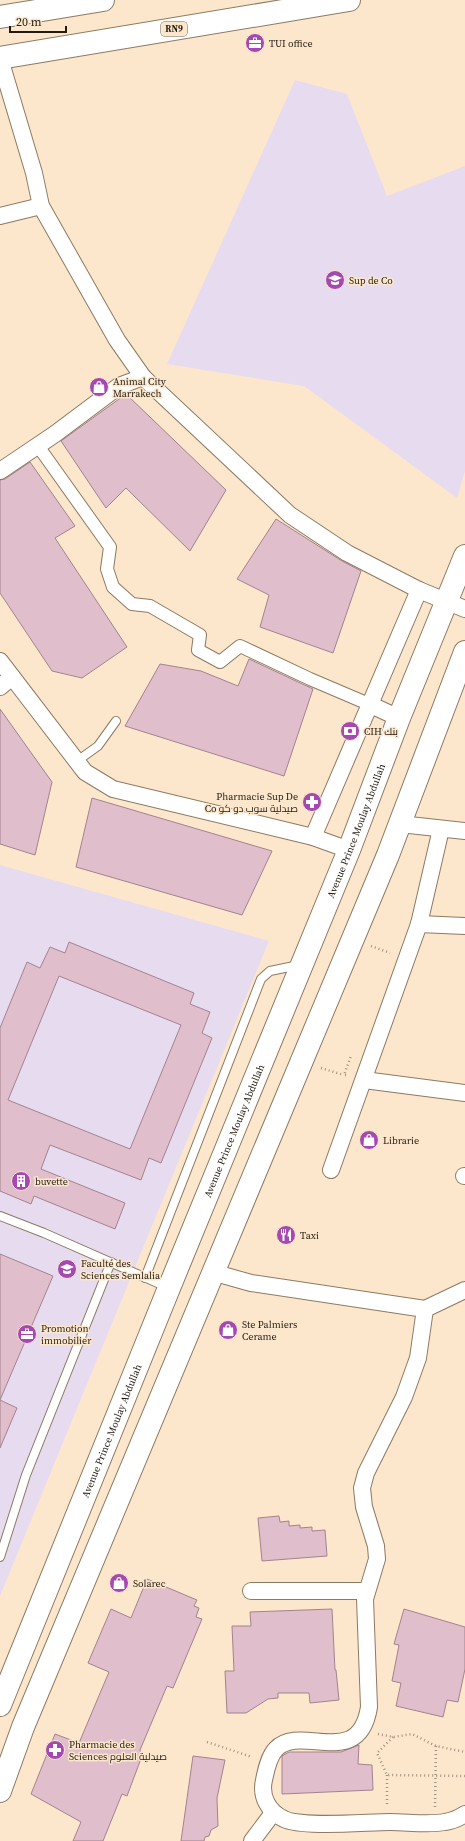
<svg xmlns="http://www.w3.org/2000/svg" width="465" height="1841" viewBox="0 0 465 1841" font-family="'Source Serif 4',Cairo,serif">
<style>
.education{fill:#e7dbf0}
.building{fill:#e0becb;stroke:#a3838f;fill-rule:evenodd}
.lines{fill:none;stroke-linecap:round;stroke-linejoin:round}
.service-casing{stroke:#8d7a62;stroke-width:10}
.pedestrian-casing{stroke:#8d7a62;stroke-width:14}
.minor-casing{stroke:#8d7a62;stroke-width:18}
.primary-casing{stroke:#8d7a62;stroke-width:24}
.path{stroke:#a3937f;stroke-width:2.5;stroke-dasharray:1 3;stroke-linecap:butt}
.service{stroke:#fff;stroke-width:8}
.pedestrian{stroke:#fff;stroke-width:12}
.minor{stroke:#fff;stroke-width:16}
.primary{stroke:#fff;stroke-width:22}
.labels{text-anchor:middle;stroke-width:3;stroke-linejoin:round;paint-order:stroke}
.shield{fill:#fce7cc;stroke:#645849;stroke-width:1}
.shield-label{font-size:9px;font-weight:bold;fill:#231b11}
.poi-label{font-size:10px;fill:#231b11;stroke:#fce7cc;text-anchor:start}
.street-label{font-size:10px;fill:#231b11;stroke:#fce7cc}
</style>
<rect width="100%" height="100%" fill="#fce7cc"/>
<!-- education -->
<g class="education">
<polygon points="295,80 347,94 387,196 465,166 465,471 457,498 304,386 167,364"/>
<polygon points="0,865 269,941 0,1596"/>
</g>
<!-- building -->
<g class="building">
<polygon points="126,394 226,490 190,551 126,488 106,508 61,441"/>
<polygon points="30,462 75,526 55,538 127,647 82,678 52,671 0,593 0,480 5,479"/>
<polygon points="276,519 342,561 361,571 333,653 260,627 269,595 237,579"/>
<polygon points="249,659 313,689 284,776 125,726 160,664 201,671 238,686"/>
<polygon points="0,709 52,782 35,855 0,844"/>
<polygon points="92,798 272,851 242,915 76,867"/>
<path d="M 69,942 L 194,993 L 190,1004 L 210,1012 L 202,1033 L 212,1038 L 161,1163 L 149,1158 L 141,1180 L 50,1145 L 41,1169 L 125,1203 L 115,1229 L 34,1196 L 31,1204 L 0,1191 L 0,1028 L 27,962 L 40,968 L 50,947 L 65,953 ZM 59,976 L 181,1025 L 130,1149 L 8,1100 Z"/>
<polygon points="0,1254 53,1276 0,1400 17,1408 0,1448"/>
<polygon points="279,1516 280,1522 289,1521 289,1526 300,1525 300,1528 312,1527 312,1531 325,1530 327,1556 262,1561 258,1518"/>
<polygon points="147,1579 197,1600 194,1606 199,1608 196,1617 202,1619 173,1688 167,1686 140,1750 142,1756 127,1796 122,1794 103,1841 73,1841 81,1822 31,1794 55,1734 79,1743 109,1672 88,1663 111,1609 131,1618"/>
<polygon points="332,1609 335,1670 336,1670 339,1700 310,1703 309,1693 278,1693 278,1698 268,1699 246,1713 227,1713 225,1671 234,1671 232,1626 251,1626 250,1612"/>
<polygon points="404,1609 465,1627 465,1669 458,1702 447,1700 443,1717 396,1706 401,1683 392,1681 399,1645 394,1644"/>
<polygon points="359,1745 358,1764 372,1765 373,1790 282,1794 282,1756 289,1752 341,1752"/>
<polygon points="193,1756 225,1760 217,1798 218,1826 211,1830 209,1836 205,1837 204,1841 181,1841"/>
</g>
<g class="lines">
<defs>
<g id="service">
<polyline points="77,761 98,746 116,721"/>
<polyline points="0,1216 44,1233 169,1288"/>
<polyline points="145,1278 261,979 270,971 299,965"/>
<polyline points="0,1557 26,1475 111,1262"/>
</g>
<polyline id="pedestrian" points="38,446 110,547 107,569 113,587 132,604 150,606 200,635 198,650 220,662 240,646 310,679 371,705"/>
<g id="minor">
<polyline points="0,59 34,173 41,206 117,340 143,377 290,515 347,553 419,590 465,609"/>
<polyline points="0,216 41,206"/>
<polyline points="0,471 55,434 119,386 143,377"/>
<polyline points="0,661 85,772 113,789 313,837 349,850"/>
<polyline points="0,687 12,677"/>
<polyline points="371,705 399,718"/>
<polyline points="400,824 465,831"/>
<polyline points="313,837 419,590"/>
<polyline points="419,924 465,926"/>
<polyline points="364,1080 465,1093"/>
<polyline points="331,1170 419,924 441,829"/>
<polyline points="464,1176 465,1176"/>
<polyline points="212,1272 251,1283 425,1309 465,1290"/>
<path d="M 425,1309 L 418,1358 L 404,1397 L 366,1473 L 362,1488 L 364,1507 L 376,1546 L 377,1559 L 365,1599 L 369,1707 C 359,1771 301,1723 276,1749 C 269,1756 266,1770 264,1780 C 260,1797 269,1812 284,1819 C 302,1828 367,1822 390,1822 C 408,1822 428,1825 445,1822 C 452,1821 459,1818 465,1814"/>
<polyline points="251,1591 367,1591"/>
<polyline points="252,1841 273,1813"/>
</g>
<g id="primary">
<polyline points="0,17 103,0"/>
<polyline points="0,58 349,0"/>
<path id="s1" d="M 0,1705 L 169,1288 L 349,850 L 399,718 L 465,556"/>
<polyline points="0,1791 23,1727 388,855 465,652"/>
</g>
</defs>
<!-- service casing -->
<use href="#service" class="service-casing"/>
<!-- pedestrian casing -->
<use href="#pedestrian" class="pedestrian-casing"/>
<!-- minor casing -->
<use href="#minor" class="minor-casing"/>
<!-- primary casing -->
<use href="#primary" class="primary-casing"/>
<!-- path -->
<g class="path">
<polyline points="371,946 390,953"/>
<polyline points="321,1068 344,1075"/>
<polyline points="346,1075 344,1075 351,1056"/>
<polyline points="378,1734 393,1737 412,1734 436,1746 465,1752"/>
<polyline points="393,1737 377,1753 387,1775 465,1776"/>
<polyline points="207,1742 252,1757"/>
<polyline points="387,1775 387,1806"/>
<polyline points="435,1807 436,1746"/>
</g>
<!-- service -->
<use href="#service" class="service"/>
<!-- pedestrian -->
<use href="#pedestrian" class="pedestrian"/>
<!-- minor -->
<use href="#minor" class="minor"/>
<!-- primary -->
<use href="#primary" class="primary"/>
</g>
<!-- icons -->
<defs>
<symbol id="office-disc" viewBox="-11 -11 22 22"><circle r="9.5" fill="#a648b2" stroke="#fce7cc"/><path d="M-6-3h4V-5.5h4V-3h4V5H-6ZM-1-4.5V-3h2v-1.5ZM-6 0V1H6V0Z" fill="#fff"/></symbol>
<symbol id="university-disc" viewBox="-11 -11 22 22"><circle r="9.5" fill="#a648b2" stroke="#fce7cc"/><path d="M0-5L7-2L0 1L-7-2ZM-4 1L0 2.5L4 1V4Q0 6-4 4Z" fill="#fff"/></symbol>
<symbol id="shop-disc" viewBox="-11 -11 22 22"><circle r="9.5" fill="#a648b2" stroke="#fce7cc"/><path d="M-5-2.5h2.3a2.7 3.5 0 0 1 5.4 0H5L5.5 6h-11ZM-1.5-2.5h3a1.5 2.3 0 0 0-3 0Z" fill="#fff"/></symbol>
<symbol id="bank-disc" viewBox="-11 -11 22 22"><circle r="9.5" fill="#a648b2" stroke="#fce7cc"/><path d="M-6-4H6V4H-6ZM0-2.3a2.3 2.3 0 1 0 0 4.6a2.3 2.3 0 1 0 0-4.6Z" fill="#fff"/></symbol>
<symbol id="pharmacy-disc" viewBox="-11 -11 22 22"><circle r="9.5" fill="#a648b2" stroke="#fce7cc"/><path d="M-2-6h4v4h4v4h-4v4h-4v-4h-4v-4h4Z" fill="#fff"/></symbol>
<symbol id="building-disc" viewBox="-11 -11 22 22"><circle r="9.5" fill="#a648b2" stroke="#fce7cc"/><path d="M-4-6H4V6H1V3H-1V6H-4ZM-2.5-4.3h1.7v1.8h-1.7ZM.8-4.3h1.7v1.8H.8ZM-2.5-1h1.7V.8h-1.7ZM.8-1h1.7V.8H.8Z" fill="#fff"/></symbol>
<symbol id="restaurant-disc" viewBox="-11 -11 22 22"><circle r="9.5" fill="#a648b2" stroke="#fce7cc"/><path d="M-5-6h1v4h1v-4h1v4h1v-4h1v5L-1.5 .5V6h-2V.5L-5-1ZM5-6V6H3V1.5H1.5Q1.5-4 5-6Z" fill="#fff"/></symbol>
</defs>
<g fill-rule="evenodd">
<use href="#office-disc" x="244" y="32" width="22" height="22"/>
<use href="#university-disc" x="324" y="269" width="22" height="22"/>
<use href="#shop-disc" x="88" y="376" width="22" height="22"/>
<use href="#bank-disc" x="339" y="720" width="22" height="22"/>
<use href="#pharmacy-disc" x="301" y="791" width="22" height="22"/>
<use href="#shop-disc" x="358" y="1129" width="22" height="22"/>
<use href="#building-disc" x="10" y="1170" width="22" height="22"/>
<use href="#restaurant-disc" x="275" y="1224" width="22" height="22"/>
<use href="#university-disc" x="56" y="1258" width="22" height="22"/>
<use href="#shop-disc" x="217" y="1319" width="22" height="22"/>
<use href="#office-disc" x="16" y="1323" width="22" height="22"/>
<use href="#shop-disc" x="108" y="1572" width="22" height="22"/>
<use href="#pharmacy-disc" x="44" y="1739" width="22" height="22"/>
</g>
<g class="labels">
<!-- shield labels -->
<rect class="shield" x="161" y="22" width="26" height="14" rx="3"/>
<g class="shield-label">
<text x="174" y="32">RN9</text>
</g>
<!-- poi labels -->
<g class="poi-label">
<text x="269" y="47">TUI office</text>
<text x="349" y="284">Sup de Co</text>
<text x="113" y="385">Animal City<tspan x="113" dy="12">Marrakech</tspan></text>
<text x="364" y="735">CIH بنك</text>
<text x="298" y="800" text-anchor="end">Pharmacie Sup De<tspan x="298" dy="12">Co صيدلية سوب دو كو</tspan></text>
<text x="383" y="1144">Librarie</text>
<text x="35" y="1185">buvette</text>
<text x="300" y="1239">Taxi</text>
<text x="81" y="1267">Faculté des<tspan x="81" dy="12">Sciences Semlalia</tspan></text>
<text x="242" y="1328">Ste Palmiers<tspan x="242" dy="12">Cerame</tspan></text>
<text x="41" y="1332">Promotion<tspan x="41" dy="12">immobilier</tspan></text>
<text x="133" y="1587">Solarec</text>
<text x="69" y="1748">Pharmacie des<tspan x="69" dy="12">Sciences صيدلية العلوم</tspan></text>
</g>
<!-- street labels -->
<g class="street-label">
<text dy="4" stroke="none"><textPath href="#s1" startOffset="944">Avenue Prince Moulay Abdullah</textPath></text>
<text dy="4" stroke="none"><textPath href="#s1" startOffset="620">Avenue Prince Moulay Abdullah</textPath></text>
<text dy="4" stroke="none"><textPath href="#s1" startOffset="296">Avenue Prince Moulay Abdullah</textPath></text>
</g>
</g>
<!-- scale -->
<path d="M10 26v6h56v-6" fill="none" stroke="#231b11" stroke-width="2"/>
<text x="16" y="26" font-size="12" fill="#231b11" stroke="#fce7cc" stroke-width="3" paint-order="stroke">20 m</text>
</svg>
